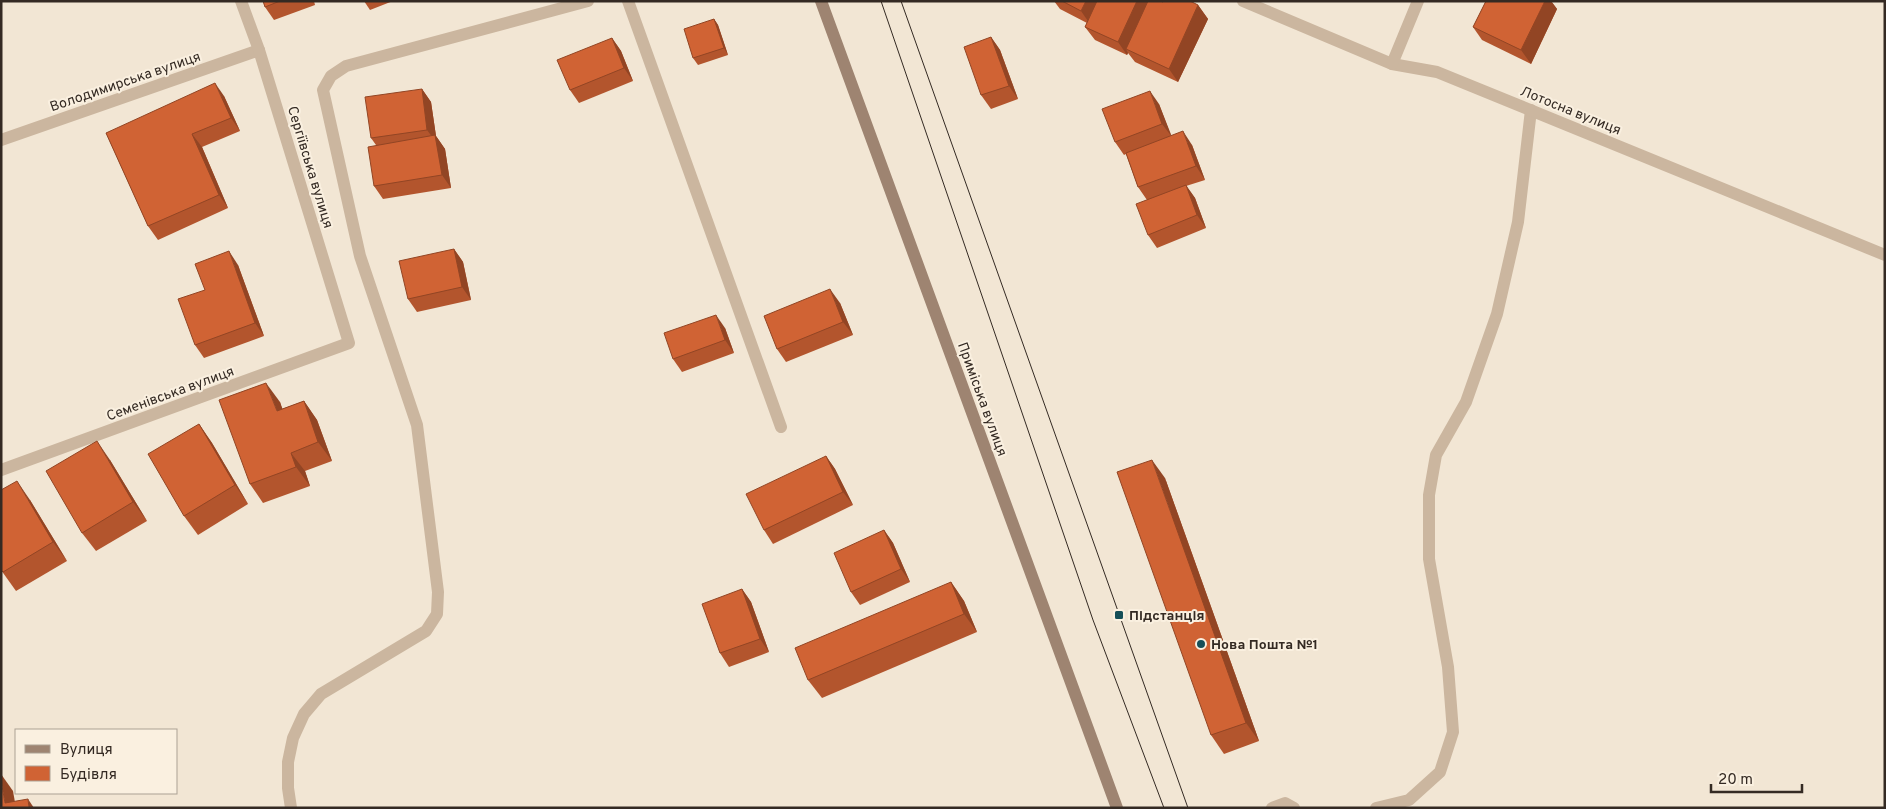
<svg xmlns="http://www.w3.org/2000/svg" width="1886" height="809" viewBox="0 0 1886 809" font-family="Overpass,sans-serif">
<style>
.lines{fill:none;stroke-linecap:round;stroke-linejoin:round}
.lane{stroke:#cbb69f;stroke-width:12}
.street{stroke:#cbb69f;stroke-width:12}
.secondary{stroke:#9e8471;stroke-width:12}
.tram{stroke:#342a23;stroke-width:1}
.wall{fill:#b3552d}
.shaded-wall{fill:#924524}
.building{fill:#d06334;stroke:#924524}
.poi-dot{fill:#164f58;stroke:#faf0e0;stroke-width:2}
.labels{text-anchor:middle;stroke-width:4;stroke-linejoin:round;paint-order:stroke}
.street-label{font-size:14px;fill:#342a23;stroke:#faf0e0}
.poi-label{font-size:14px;font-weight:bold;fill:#342a23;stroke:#faf0e0;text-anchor:start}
</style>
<rect width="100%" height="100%" fill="#f2e6d4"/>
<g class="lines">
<!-- lane -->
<polyline class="lane" points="1376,808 1409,800 1440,772 1453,732 1448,667 1429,559 1429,495 1436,455 1466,402 1497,314 1518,222 1531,110"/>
<!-- street -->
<g class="street">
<polyline points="628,1 781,427"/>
<polyline points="1243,1 1392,64 1437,72 1885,255"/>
<polyline points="1392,64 1418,1"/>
<polyline points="1,140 259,50"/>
<polyline points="1,470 349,343 259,50 241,1"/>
<polyline points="291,808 288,788 288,762 293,738 304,714 321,694 426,631 437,614 438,592 417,425 360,256 323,90 331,76 346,66 588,1"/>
<polyline points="1272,808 1285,803 1294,808"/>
</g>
<!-- secondary -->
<polyline class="secondary" points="821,1 1117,808"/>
<!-- tram -->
<g class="tram">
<polyline points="881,1 1093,620 1164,808"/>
<polyline points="901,1 1188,808"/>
</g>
</g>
<!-- wall -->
<g class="wall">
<polygon points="263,1 314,1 315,5 274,20 265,7"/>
<polygon points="364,1 393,1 370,10"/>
<polygon points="1054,1 1160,1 1163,2 1198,5 1208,19 1178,82 1135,62 1128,53 1127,55 1095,40 1085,27 1087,23 1060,9"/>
<polygon points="1486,1 1551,1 1557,9 1531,64 1482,40 1473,27"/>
<polygon points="714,19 718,25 728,55 698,65 693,58"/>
<polygon points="991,37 1000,50 1018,99 991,109 981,95"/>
<polygon points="612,38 621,51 633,81 579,103 570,90"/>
<polygon points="422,89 431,102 436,136 445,149 451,188 383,199 374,186 376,145 371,138"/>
<polygon points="224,96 240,131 202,147 228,208 158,240 148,226 106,133"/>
<polygon points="1159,104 1171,136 1192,145 1205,180 1186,186 1195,198 1206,228 1157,248 1148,235 1147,200 1138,187 1126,154 1124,155 1115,142"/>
<polygon points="454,249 463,262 471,300 417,312 408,299"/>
<polygon points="238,265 264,336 204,358 195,345"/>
<polygon points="840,303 853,335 786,362 777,349"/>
<polygon points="725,328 734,353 682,372 673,359"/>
<polygon points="304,401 317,420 332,461 305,471 310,486 263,503 250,484 280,402 282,409"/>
<polygon points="199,424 212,443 248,504 198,535 184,516"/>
<polygon points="826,456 835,469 853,505 773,544 764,530"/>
<polygon points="110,460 147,521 96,551 82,533"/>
<polygon points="1165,478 1259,741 1224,754 1211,735"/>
<polygon points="30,500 67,561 16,591 1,570"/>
<polygon points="884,530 893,543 910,582 860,605 851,592"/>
<polygon points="951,582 964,601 977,632 822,698 808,680"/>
<polygon points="742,589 751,602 769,652 729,667 720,653"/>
</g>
<!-- shaded-wall -->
<g class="shaded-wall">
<polygon points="1086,1 1102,1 1090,24 1081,11"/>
<polygon points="1137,1 1152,1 1126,49 1128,53 1127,55 1118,42"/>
<polygon points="1545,1 1551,1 1557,9 1531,64 1521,50"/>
<polygon points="1198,5 1208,19 1178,82 1169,69"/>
<polygon points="714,19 718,25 728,55 724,48"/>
<polygon points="991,37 1000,50 1018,99 1009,86"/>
<polygon points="612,38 621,51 633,81 624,68"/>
<polygon points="215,83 224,96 240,131 231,118"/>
<polygon points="422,89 431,102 436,136 445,149 451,188 442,175 436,142 427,130"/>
<polygon points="1150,91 1159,104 1172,137 1162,124"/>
<polygon points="1183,131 1192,145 1205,180 1196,166"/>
<polygon points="192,134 202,147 228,208 219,195"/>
<polygon points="1186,185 1195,198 1206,228 1197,215"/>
<polygon points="454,249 463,262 471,300 462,287"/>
<polygon points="229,251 238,265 264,336 255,323"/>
<polygon points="830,289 840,303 853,335 843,322"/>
<polygon points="716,315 725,328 734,353 725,340"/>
<polygon points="266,383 280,402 290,430 277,411"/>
<polygon points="304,401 317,420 332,461 318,442"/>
<polygon points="199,424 212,443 248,504 235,485"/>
<polygon points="97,441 110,460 147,521 133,502"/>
<polygon points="291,453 305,471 310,486 296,467"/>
<polygon points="826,456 835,469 853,505 843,492"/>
<polygon points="1152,460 1165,478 1259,741 1246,723"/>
<polygon points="17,481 30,500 67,561 53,542"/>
<polygon points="884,530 893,543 910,582 901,569"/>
<polygon points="951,582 964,601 977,632 964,614"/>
<polygon points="742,589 751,602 769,652 760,639"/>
<polygon points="1,774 13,791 16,808 5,803 1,780"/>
<polygon points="28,799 34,808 29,808"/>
</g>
<!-- building -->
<g class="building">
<polygon points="263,1 280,1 265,7"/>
<polygon points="1062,1 1086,1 1081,11"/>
<polygon points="1097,1 1137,1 1118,42 1085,27"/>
<polygon points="1148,1 1160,1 1163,2 1163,1 1190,1 1198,5 1169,69 1126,49"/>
<polygon points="1486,1 1545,1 1521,50 1473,27"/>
<polygon points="714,19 724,48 693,58 684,29"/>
<polygon points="991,37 1009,86 981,95 964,47"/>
<polygon points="612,38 624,68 570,90 557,60"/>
<polygon points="215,83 231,118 192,134 219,195 148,226 106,133"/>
<polygon points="422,89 427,130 371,138 365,97"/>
<polygon points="1150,91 1162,124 1115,142 1102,109"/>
<polygon points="1183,131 1196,166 1138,187 1126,153"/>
<polygon points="435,135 442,175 374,186 368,147"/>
<polygon points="1186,185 1197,215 1148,235 1136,204"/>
<polygon points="454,249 462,287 408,299 399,261"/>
<polygon points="229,251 255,323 195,345 178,299 205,290 195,264"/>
<polygon points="830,289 843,322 777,349 764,316"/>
<polygon points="716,315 725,340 673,359 664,333"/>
<polygon points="266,383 277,411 304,401 318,442 291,453 296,467 250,484 219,400"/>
<polygon points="199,424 235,485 184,516 148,454"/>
<polygon points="97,441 133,502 82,533 46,471"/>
<polygon points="826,456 843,492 764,530 746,494"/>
<polygon points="1152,460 1246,723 1211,735 1117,472"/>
<polygon points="17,481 53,542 3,572 1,570 1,490"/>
<polygon points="884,530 901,569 851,592 834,553"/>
<polygon points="951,582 964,614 808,680 795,648"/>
<polygon points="742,589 760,639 720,653 702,604"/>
<polygon points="1,780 5,803 28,799 29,808 1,808"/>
</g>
<!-- markers -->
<g class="poi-dot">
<rect x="1114" y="610" width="10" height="10" rx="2.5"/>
<circle cx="1201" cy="644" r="5"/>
</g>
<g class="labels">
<!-- street labels -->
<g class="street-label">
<text transform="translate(125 81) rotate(-19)" y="5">Володимирська вулиця</text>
<text transform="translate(1571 110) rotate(22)" y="5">Лотосна вулиця</text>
<text transform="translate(311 167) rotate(73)" y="5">Сергіївська вулиця</text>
<text transform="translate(170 393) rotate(-20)" y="5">Семенівська вулиця</text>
<text transform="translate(983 399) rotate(70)" y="5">Приміська вулиця</text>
</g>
<!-- poi labels -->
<g class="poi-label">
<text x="1129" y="620">Підстанція</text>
<text x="1211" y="649">Нова Пошта №1</text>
</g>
</g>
<!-- border -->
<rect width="1886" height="809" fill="none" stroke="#342a23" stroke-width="5"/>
<!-- legend -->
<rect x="15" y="729" width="162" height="65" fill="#faf0e0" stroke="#aba194"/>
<rect x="25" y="745" width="25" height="8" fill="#9e8471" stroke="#aba194"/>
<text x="60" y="754" font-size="15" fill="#342a23">Вулиця</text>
<rect x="25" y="766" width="25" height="15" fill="#d06334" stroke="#aba194"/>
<text x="60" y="779" font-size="15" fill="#342a23">Будівля</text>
<!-- scale -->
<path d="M1711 784v8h91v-8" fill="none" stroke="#342a23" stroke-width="2.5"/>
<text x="1718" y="784" font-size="15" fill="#342a23" stroke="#faf0e0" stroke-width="4" paint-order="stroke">20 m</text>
</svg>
